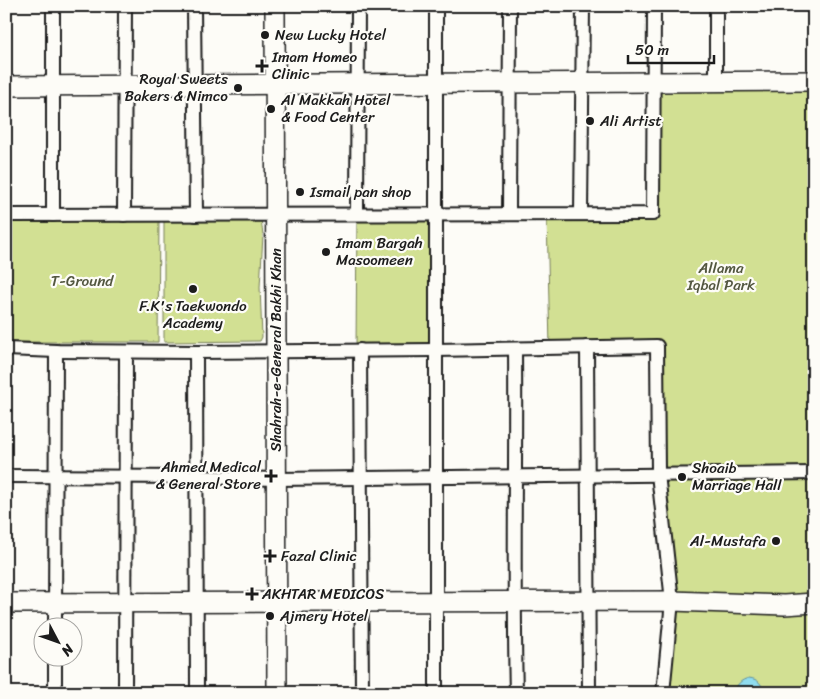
<svg xmlns="http://www.w3.org/2000/svg" width="820" height="699" viewBox="0 0 820 699" font-family="Sriracha,sans-serif">
<style>
.green{fill:#d2e093;stroke:#777e58}
.water{fill:#8fdcef;stroke:#618f9b}
.lines{fill:none;stroke-linecap:round;stroke-linejoin:round}
.street-casing{stroke:#1c1c1c;stroke-width:16}
.secondary-casing{stroke:#1c1c1c;stroke-width:22}
.street{stroke:#fdfcf7;stroke-width:12}
.secondary{stroke:#fdfcf7;stroke-width:19}
.poi-dot{fill:#1c1c1c;stroke:#fdfcf7;stroke-width:2}
.labels{text-anchor:middle;stroke-width:4.5;stroke-linejoin:round;paint-order:stroke}
.poi-label{font-size:15px;fill:#1c1c1c;stroke:#fdfcf7;text-anchor:start}
.park-label{font-size:15px;fill:#535740;stroke:#fdfcf7}
.street-label{font-size:15px;fill:#1c1c1c;stroke:#fdfcf7}
</style>
<rect width="100%" height="100%" fill="#fdfcf7"/>
<filter id="ink" filterUnits="userSpaceOnUse"><feTurbulence type="fractalNoise" baseFrequency=".02" numOctaves="2"/><feDisplacementMap in="SourceGraphic" scale="10" xChannelSelector="R" yChannelSelector="G"/><feConvolveMatrix kernelMatrix="1 2 1 2 8 2 1 2 1" color-interpolation-filters="sRGB"/></filter>
<g filter="url(#ink)">
<!-- green -->
<g class="green">
<polygon points="814,81 814,693 666,693 672,601 658,474 657,346 550,348 547,214 652,214 654,82"/>
<polygon points="357,214 436,214 436,350 356,350"/>
<polygon points="261,219 263,235 260,287 262,337 260,341 164,342 164,221"/>
<polygon points="6,221 159,221 158,342 6,342"/>
</g>
<!-- water -->
<path class="water" d="M 749,678 C 758,679 763,684 763,693 L 735,693 C 736,684 741,680 749,678 Z"/>
<g class="lines">
<defs>
<g id="street">
<polyline points="53,6 53,215"/>
<polyline points="194,6 196,215"/>
<polyline points="716,6 716,82"/>
<polyline points="357,214 358,6"/>
<polyline points="509,214 510,6"/>
<polyline points="581,214 583,6"/>
<polyline points="6,215 653,214 654,6"/>
<polyline points="124,215 125,6"/>
<polyline points="587,347 589,693"/>
<polyline points="6,349 56,351 196,352 436,350 657,346 658,474 672,601 663,693"/>
<path d="M 515,349 C 516,463 513,578 516,693"/>
<polyline points="360,350 362,693"/>
<polyline points="196,352 197,693"/>
<polyline points="6,476 196,477 276,479 814,473"/>
<polyline points="55,626 56,351"/>
<polyline points="55,693 55,656"/>
<polyline points="125,693 126,352"/>
<polyline points="436,693 436,6"/>
</g>
<g id="secondary">
<polyline points="275,6 277,693"/>
<polyline points="6,86 814,81"/>
<polyline points="6,603 672,601 784,605 814,603"/>
</g>
</defs>
<!-- street casing -->
<use href="#street" class="street-casing"/>
<!-- secondary casing -->
<use href="#secondary" class="secondary-casing"/>
<!-- street -->
<use href="#street" class="street"/>
<!-- secondary -->
<use href="#secondary" class="secondary"/>
</g>
</g>
<!-- markers -->
<g class="poi-dot">
<circle cx="265" cy="35" r="5"/>
<path d="M259.5 58.5h5v5h5v5h-5v5h-5v-5h-5v-5h5z"/>
<circle cx="238" cy="88" r="5"/>
<circle cx="271" cy="109" r="5"/>
<circle cx="590" cy="121" r="5"/>
<circle cx="300" cy="192" r="5"/>
<circle cx="326" cy="252" r="5"/>
<circle cx="193" cy="289" r="5"/>
<path d="M268.5 468.5h5v5h5v5h-5v5h-5v-5h-5v-5h5z"/>
<circle cx="682" cy="477" r="5"/>
<circle cx="776" cy="541" r="5"/>
<path d="M267.5 548.5h5v5h5v5h-5v5h-5v-5h-5v-5h5z"/>
<path d="M249.5 586.5h5v5h5v5h-5v5h-5v-5h-5v-5h5z"/>
<circle cx="270" cy="616" r="5"/>
</g>
<g class="labels">
<!-- poi labels -->
<g class="poi-label">
<text x="275" y="40">New Lucky Hotel</text>
<text x="272" y="62">Imam Homeo<tspan x="272" dy="17">Clinic</tspan></text>
<text x="228" y="84" text-anchor="end">Royal Sweets<tspan x="228" dy="17">Bakers &amp; Nimco</tspan></text>
<text x="281" y="105">Al Makkah Hotel<tspan x="281" dy="17">&amp; Food Center</tspan></text>
<text x="600" y="126">Ali Artist</text>
<text x="310" y="197">Ismail pan shop</text>
<text x="336" y="248">Imam Bargah<tspan x="336" dy="17">Masoomeen</tspan></text>
<text x="193" y="311" text-anchor="middle">F.K's Taekwondo<tspan x="193" dy="17">Academy</tspan></text>
<text x="261" y="472" text-anchor="end">Ahmed Medical<tspan x="261" dy="17">&amp; General Store</tspan></text>
<text x="692" y="473">Shoaib<tspan x="692" dy="17">Marriage Hall</tspan></text>
<text x="766" y="546" text-anchor="end">Al-Mustafa</text>
<text x="281" y="561">Fazal Clinic</text>
<text x="262" y="599">AKHTAR MEDICOS</text>
<text x="280" y="621">Ajmery Hotel</text>
</g>
<!-- park labels -->
<g class="park-label">
<text x="721" y="273">Allama<tspan x="721" dy="17">Iqbal Park</tspan></text>
<text x="82" y="286">T-Ground</text>
</g>
<!-- street labels -->
<g class="street-label">
<text transform="translate(276 350) rotate(-90)" y="5">Shahrah-e-General Bakhi Khan</text>
</g>
</g>
<!-- margin -->
<rect width="820" height="699" fill="none" stroke="#fdfcf7" stroke-width="25"/>
<rect x="12" y="12" width="795" height="674" fill="none" stroke="#1c1c1c" stroke-width="2" filter="url(#ink)"/>
<!-- north arrow -->
<g transform="translate(58 642) rotate(131)"><circle r="24" fill="#fdfcf7" stroke="#a3a29f"/>
<path d="M0-4L9 19L0 12L-9 19Z" fill="#1c1c1c"/>
<text y="-8" font-size="14" font-weight="bold" text-anchor="middle" fill="#1c1c1c">N</text>
</g>
<!-- scale -->
<path d="M628 55v8h86v-8" fill="none" stroke="#1c1c1c" stroke-width="2.5"/>
<text x="635" y="55" font-size="15" fill="#1c1c1c" stroke="#fdfcf7" stroke-width="4" paint-order="stroke">50 m</text>
</svg>
